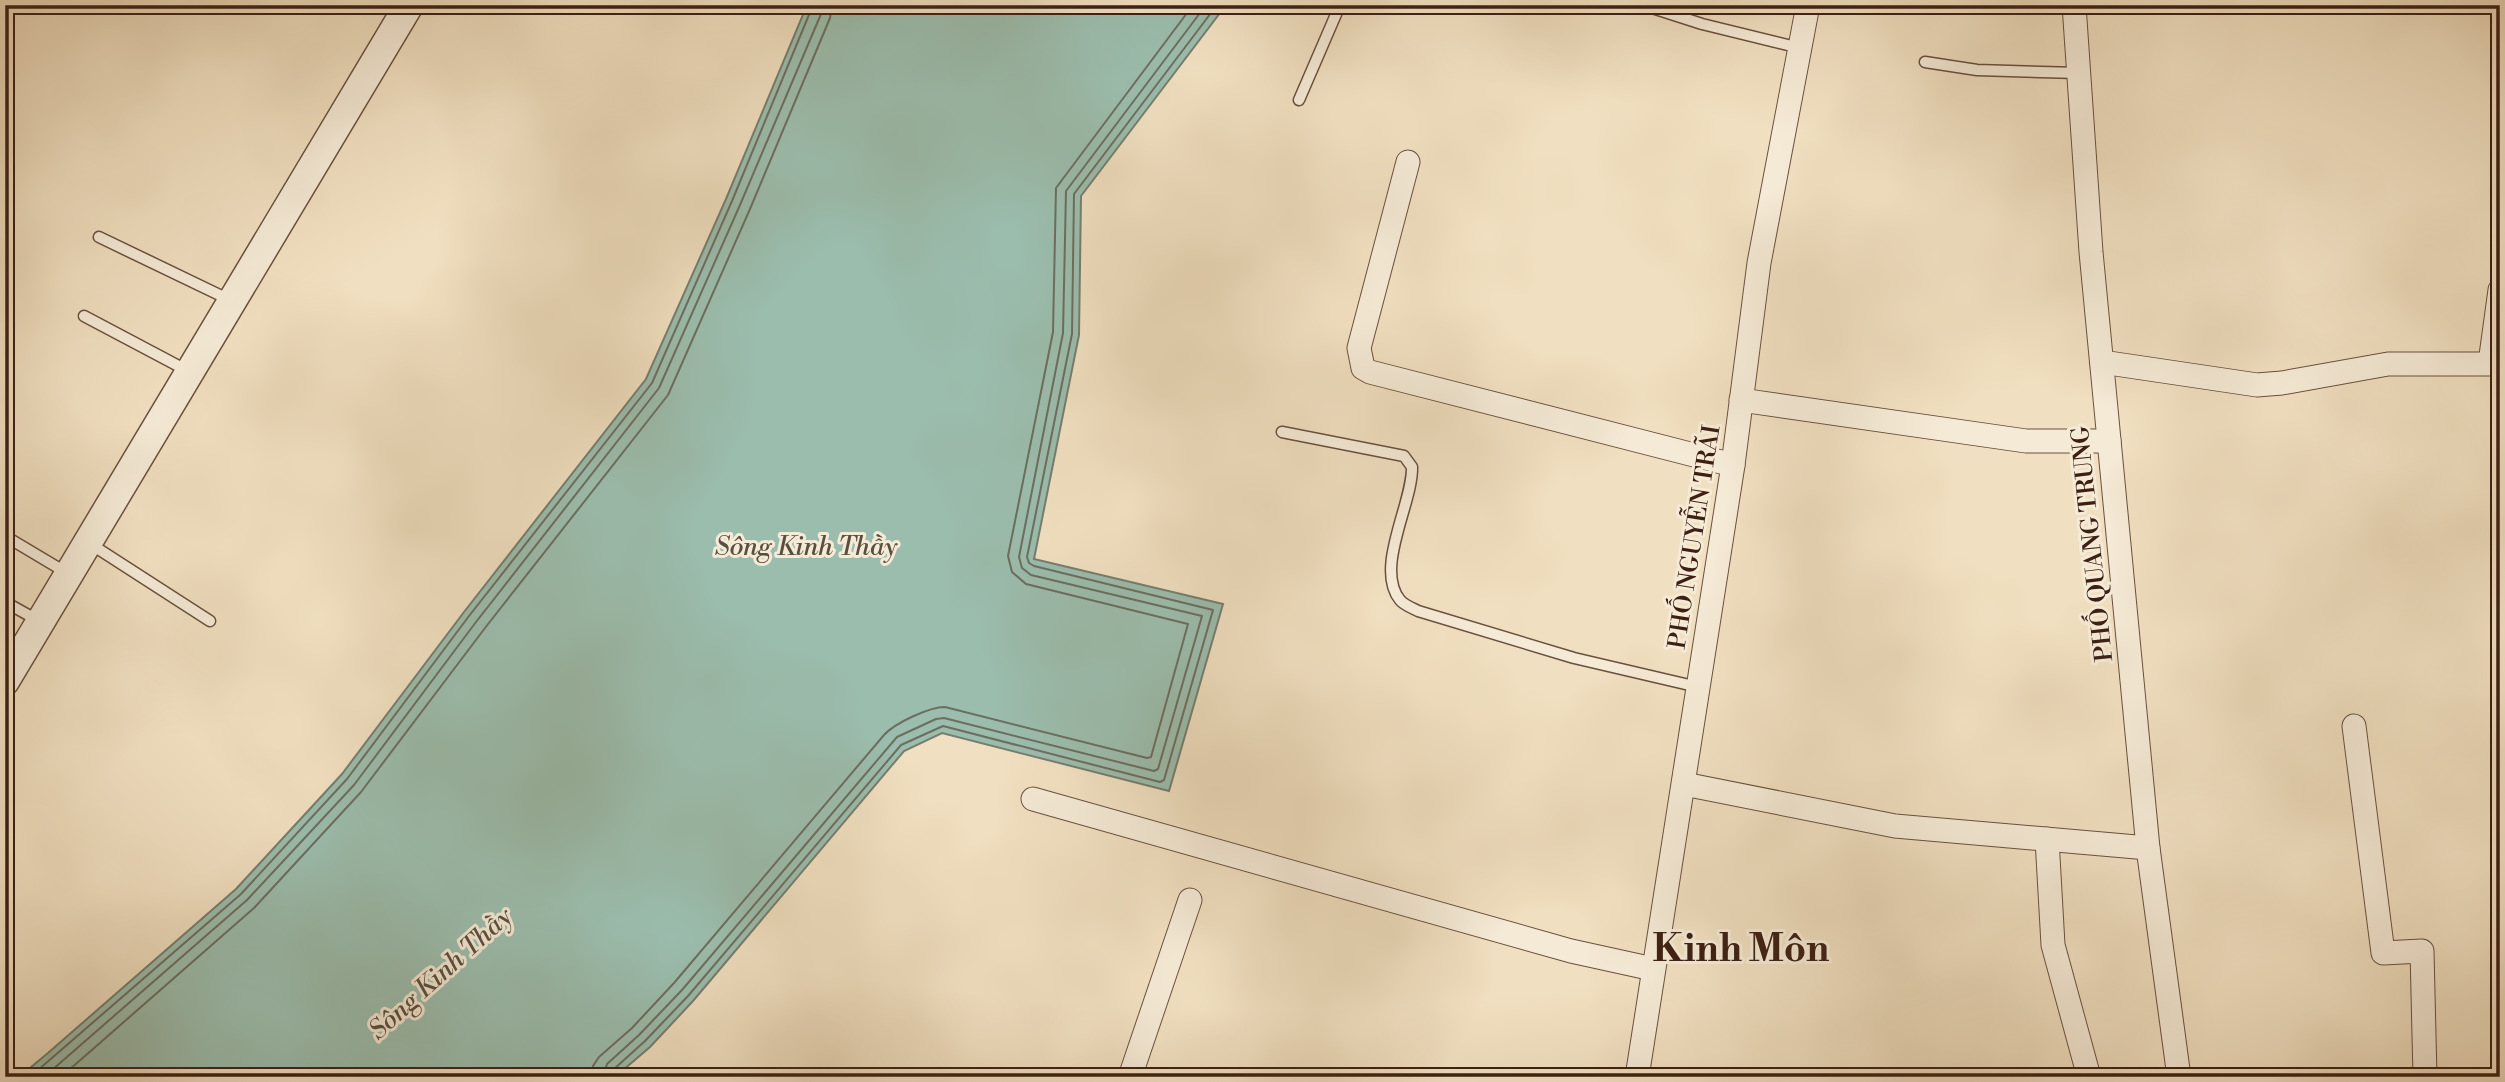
<svg xmlns="http://www.w3.org/2000/svg" width="2505" height="1082" viewBox="0 0 2505 1082" font-family="'Libre Bodoni',serif">
<style>
.water{fill:#9bbdad;stroke:#757e6f;stroke-width:2}
.lines{fill:none;stroke-linecap:round;stroke-linejoin:round}
.shore{stroke:#6c6e60;stroke-width:2}
.service-casing{stroke:#6a503e;stroke-width:13}
.minor-casing{stroke:#6a503e;stroke-width:25}
.tertiary-casing{stroke:#6a503e;stroke-width:31}
.service{stroke:#f5ead6;stroke-width:10}
.minor{stroke:#f5ead6;stroke-width:23}
.tertiary{stroke:#f5ead6;stroke-width:28}
.labels{text-anchor:middle;stroke-width:6;stroke-linejoin:round;paint-order:stroke}
.street-label{font-size:24px;fill:#3d2013;stroke:#f5ead6}
.water-label{font-size:26px;font-style:italic;fill:#594f41;stroke:#f5ead6}
.town-label{font-size:38px;font-weight:bold;fill:#3d2013;stroke:#f5ead6}
</style>
<rect width="100%" height="100%" fill="#f0dfc0"/>
<filter id="stains"><feTurbulence type="fractalNoise" baseFrequency=".00286" numOctaves="4"/><feColorMatrix values="0 0 0 0 .2 0 0 0 0 .09 0 0 0 0 .02 0 0 0 .5 -.17"/></filter>
<radialGradient id="worn" r=".72"><stop offset=".6" stop-color="#630" stop-opacity="0"/><stop offset="1" stop-color="#630" stop-opacity=".3"/></radialGradient>
<!-- water -->
<polygon class="water" points="807,5 1226,5 1081,196 1079,335 1034,559 1223,604 1169,791 942,733 904,751 693,1001 650,1047 615,1077 19,1077 48,1053 236,889 342,774 464,612 646,379 726,199"/>
<g class="lines">
<!-- shore -->
<g class="shore">
<polyline points="30,1077 241,894 347,779 469,616 652,383 732,201 813,5"/>
<polyline points="44,1077 247,900 354,785 476,622 659,388 740,205 821,14 822,5"/>
<polyline points="61,1077 254,908 361,792 485,628 668,395 750,209 830,18 832,5"/>
<path d="M 592,1077 L 593,1066 L 599,1057 L 632,1028 L 674,983 L 884,735 C 895,723 929,707 945,707 L 1147,758 L 1151,757 L 1188,624 L 1026,584 L 1012,572 L 1008,556 L 1053,332 L 1056,188 L 1193,5"/>
<polyline points="603,1077 607,1064 639,1035 682,990 897,737 936,719 944,718 1154,771 1158,769 1202,616 1031,575 1022,568 1019,557 1063,333 1066,191 1206,5"/>
<polyline points="611,1077 614,1069 645,1041 688,996 901,745 943,726 1160,782 1164,780 1213,610 1034,566 1029,563 1027,557 1072,334 1074,194 1217,5"/>
</g>
<defs>
<g id="service">
<polyline points="1643,5 1702,24 1800,48"/>
<polyline points="1925,62 1977,70 2078,73"/>
<polyline points="1299,100 1340,5"/>
<polyline points="99,237 230,300"/>
<polyline points="84,316 188,371"/>
<path d="M 1282,432 L 1404,456 L 1412,467 C 1413,503 1374,568 1400,600 C 1404,605 1412,608 1418,611 L 1574,658 L 1698,687"/>
<polyline points="5,536 67,573"/>
<polyline points="89,543 210,621"/>
<polyline points="5,602 39,621"/>
</g>
<g id="minor">
<polyline points="2074,5 2091,252 2148,848 2179,1077"/>
<polyline points="1408,162 1359,348 1363,368 1370,372 1733,465"/>
<polyline points="2102,362 2257,385 2282,383 2388,364 2500,364"/>
<polyline points="2490,363 2500,290"/>
<polyline points="1741,400 2026,441 2109,441"/>
<polyline points="2354,726 2383,953 2422,951 2425,1077"/>
<polyline points="1684,784 1895,826 2148,848"/>
<polyline points="1033,799 1571,951 1653,969"/>
<polyline points="2047,839 2053,945 2089,1077"/>
<polyline points="1130,1077 1190,900"/>
<polyline points="1637,1077 1733,465 1759,263 1808,5"/>
</g>
<polyline id="tertiary" points="5,681 409,5"/>
</defs>
<!-- service casing -->
<use href="#service" class="service-casing"/>
<!-- minor casing -->
<use href="#minor" class="minor-casing"/>
<!-- tertiary casing -->
<use href="#tertiary" class="tertiary-casing"/>
<!-- service -->
<use href="#service" class="service"/>
<!-- minor -->
<use href="#minor" class="minor"/>
<!-- tertiary -->
<use href="#tertiary" class="tertiary"/>
</g>
<g class="labels">
<!-- street labels -->
<g class="street-label">
<text transform="translate(1694 537) rotate(-81)" y="8">PHỐ NGUYỄN TRÃI</text>
<text transform="translate(2092 544) rotate(-96)" y="8">PHỐ QUANG TRUNG</text>
</g>
<!-- water labels -->
<g class="water-label">
<text x="806" y="555">Sông Kinh Thầy</text>
<text transform="translate(440 973) rotate(-42)" y="9">Sông Kinh Thầy</text>
</g>
<!-- town labels -->
<g class="town-label">
<text x="1741" y="961">Kinh Môn</text>
</g>
</g>
<!-- margin -->
<rect width="2505" height="1082" fill="none" stroke="#f0dfc0" stroke-width="28"/>
<rect x="7" y="7" width="2491" height="1068" fill="none" stroke="#3d2013" stroke-width="3.5"/>
<rect x="14" y="14" width="2477" height="1054" fill="none" stroke="#3d2013" stroke-width="2"/>
<rect width="100%" height="100%" filter="url(#stains)"/>
<rect width="100%" height="100%" fill="url(#worn)"/>
</svg>
